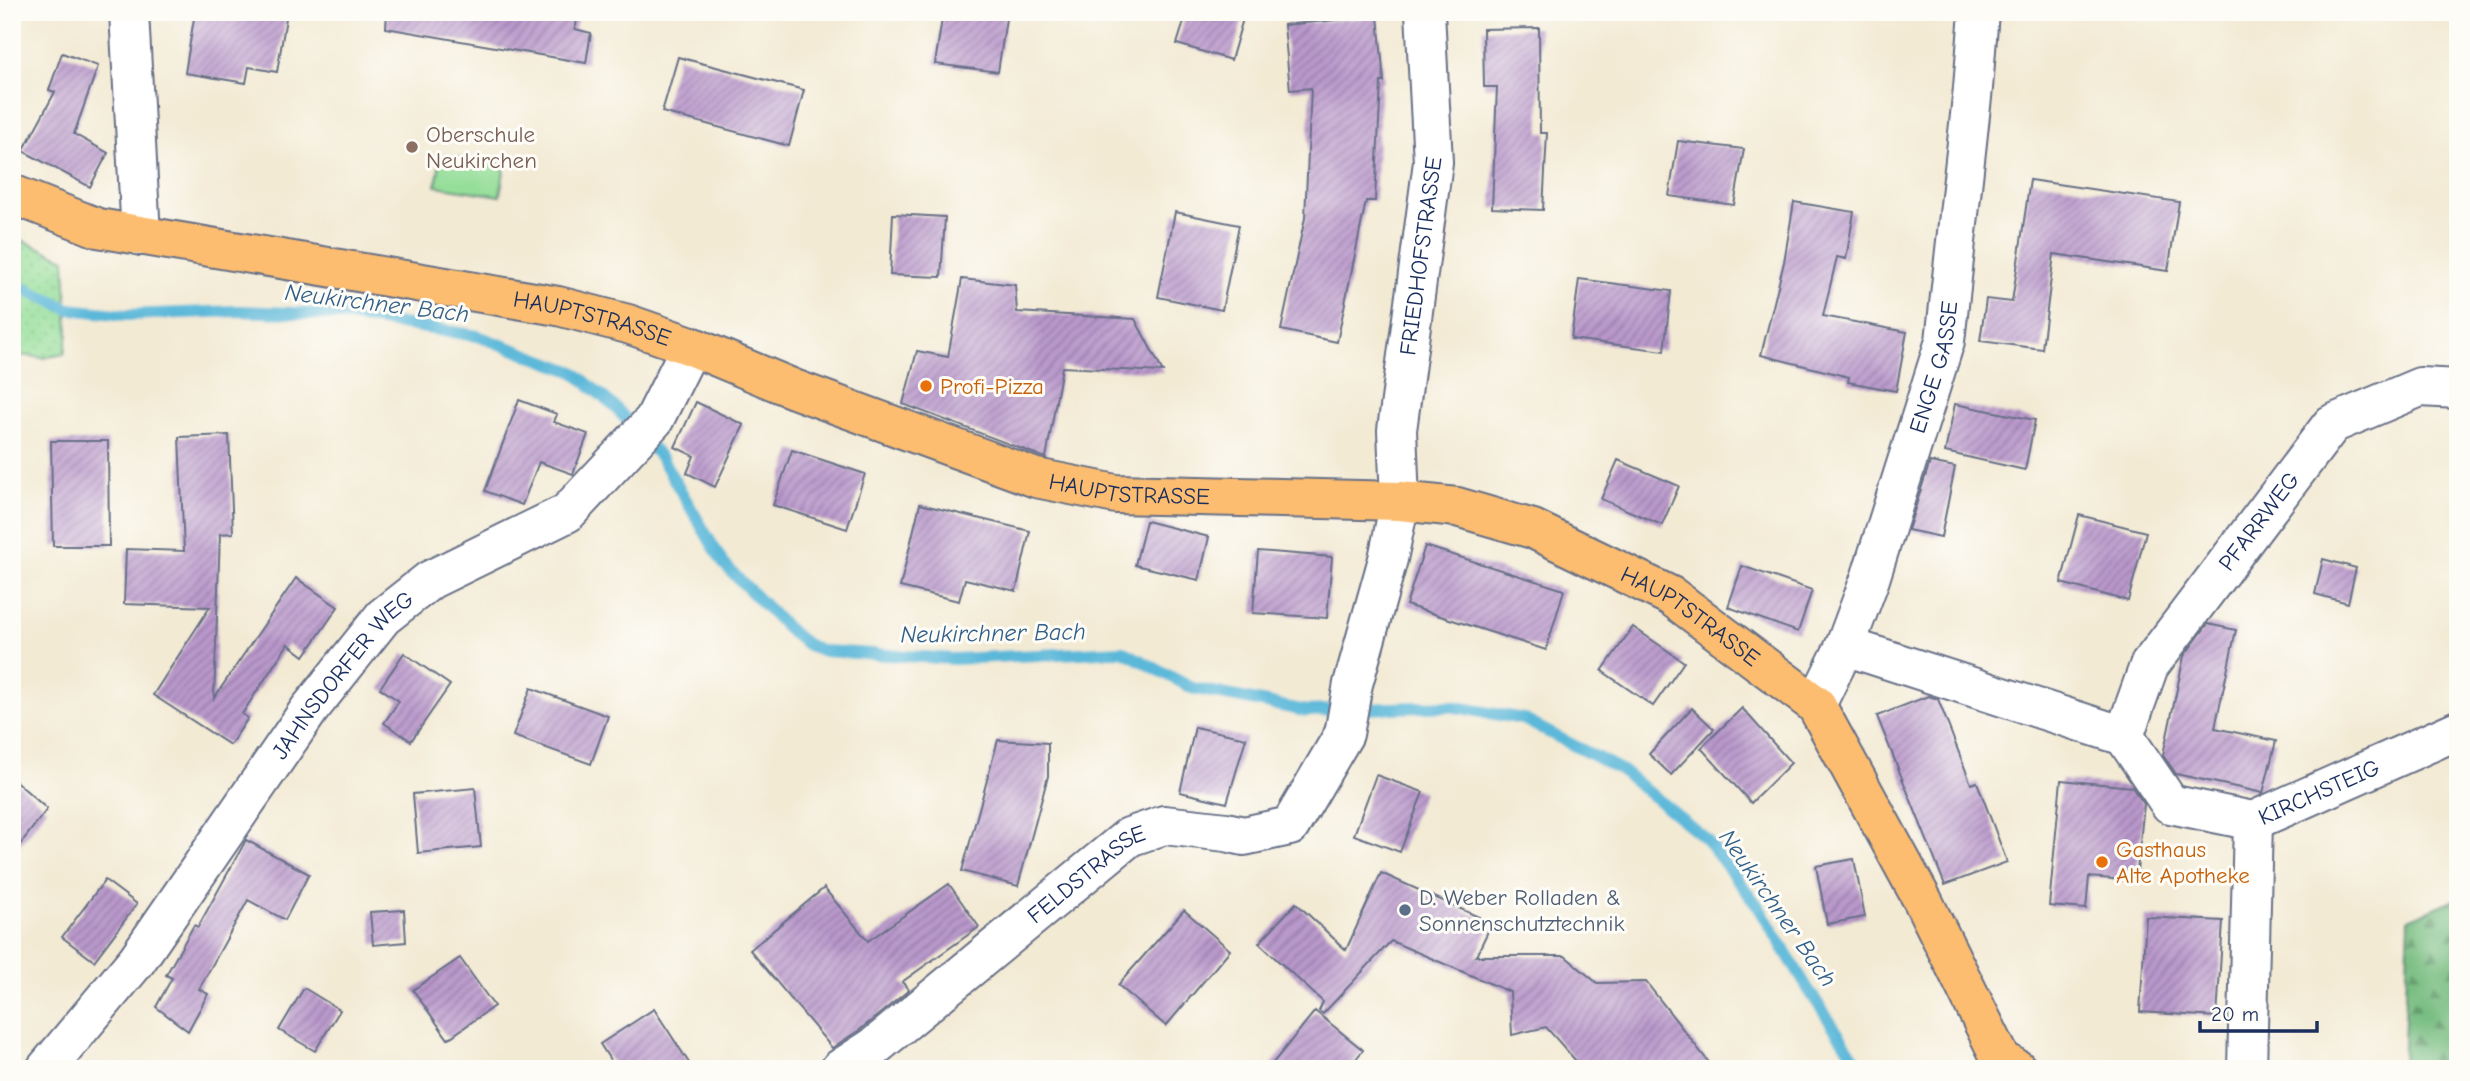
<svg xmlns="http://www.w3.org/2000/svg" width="2470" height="1081" viewBox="0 0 2470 1081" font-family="'Comic Neue',sans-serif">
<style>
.grass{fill:url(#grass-dots);stroke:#58867c;stroke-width:2}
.forest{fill:url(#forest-firs);stroke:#4a7670;stroke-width:2}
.pitch{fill:#95de99;stroke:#58867c;stroke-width:2}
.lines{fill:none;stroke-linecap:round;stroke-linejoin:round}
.stream{stroke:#5bb8d9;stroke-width:12}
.building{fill:url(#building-hatch)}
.minor-casing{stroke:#677087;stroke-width:42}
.major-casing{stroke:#677087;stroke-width:42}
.minor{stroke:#fff;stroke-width:38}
.major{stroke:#fcbd6f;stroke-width:38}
.education-dot{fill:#8d6e63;stroke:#fdfcf7;stroke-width:2.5}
.food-dot{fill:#e8710a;stroke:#fdfcf7;stroke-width:2.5}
.service-dot{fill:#5c6f8a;stroke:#fdfcf7;stroke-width:2.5}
.labels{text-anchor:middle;stroke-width:6;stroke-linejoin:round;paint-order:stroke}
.education-label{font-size:23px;fill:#785e54;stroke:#fdfcf7;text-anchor:start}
.street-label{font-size:23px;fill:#1b2f5e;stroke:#fdfcf7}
.food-label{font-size:23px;fill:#c56008;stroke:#fdfcf7;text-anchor:start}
.service-label{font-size:23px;fill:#4e5e75;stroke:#fdfcf7;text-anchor:start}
.water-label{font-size:24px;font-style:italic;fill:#315f89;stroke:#fdfcf7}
</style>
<defs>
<pattern id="grass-dots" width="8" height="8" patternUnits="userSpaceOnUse" patternTransform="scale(1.75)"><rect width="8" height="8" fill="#95de99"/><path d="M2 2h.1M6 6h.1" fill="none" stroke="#80bf86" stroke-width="1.8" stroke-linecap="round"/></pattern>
<pattern id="forest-firs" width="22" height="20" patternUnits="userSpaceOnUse" patternTransform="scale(1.75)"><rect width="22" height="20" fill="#78bd81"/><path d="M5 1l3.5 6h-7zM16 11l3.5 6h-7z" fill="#629a6d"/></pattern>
<pattern id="building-hatch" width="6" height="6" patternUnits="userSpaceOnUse" patternTransform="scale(1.75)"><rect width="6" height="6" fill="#b998cb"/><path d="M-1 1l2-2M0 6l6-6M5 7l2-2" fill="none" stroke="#967ca8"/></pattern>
</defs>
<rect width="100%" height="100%" fill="#fdfcf7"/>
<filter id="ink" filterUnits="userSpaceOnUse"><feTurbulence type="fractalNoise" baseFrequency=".0143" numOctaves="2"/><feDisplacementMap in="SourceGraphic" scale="14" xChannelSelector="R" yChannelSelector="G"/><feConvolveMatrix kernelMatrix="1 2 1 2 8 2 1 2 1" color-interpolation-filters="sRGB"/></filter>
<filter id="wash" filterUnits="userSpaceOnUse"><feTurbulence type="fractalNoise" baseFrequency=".00686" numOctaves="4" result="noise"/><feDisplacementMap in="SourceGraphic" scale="28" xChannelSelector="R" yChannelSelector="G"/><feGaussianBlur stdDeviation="1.57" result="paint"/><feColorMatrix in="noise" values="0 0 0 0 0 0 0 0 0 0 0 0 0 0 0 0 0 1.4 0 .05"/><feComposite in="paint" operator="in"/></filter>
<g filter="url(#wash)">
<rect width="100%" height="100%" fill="#f3ead4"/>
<!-- grass -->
<polygon class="grass" points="12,236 65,259 68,335 64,354 43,358 12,354"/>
<!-- forest -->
<polygon class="forest" points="2458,898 2458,1069 2403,1069 2409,919"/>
<!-- pitch -->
<polygon class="pitch" points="441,155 505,165 500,196 436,186"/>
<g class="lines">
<!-- stream -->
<polyline class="stream" points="12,283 69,309 125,315 239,311 343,315 478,336 574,372 616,408 662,459 723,563 791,632 808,645 824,651 954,659 1123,651 1192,688 1306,711 1450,706 1523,719 1621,770 1705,838 1758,906 1808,989 1862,1069"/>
</g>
<g id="blocks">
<!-- building -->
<g class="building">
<polygon points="195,12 287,12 277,72 249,67 246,83 185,73"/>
<polygon points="387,12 579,12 575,29 591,33 586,63 386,28"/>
<polygon points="943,12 1007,12 998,72 935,64"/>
<polygon points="1187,12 1245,12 1231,60 1177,44"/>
<polygon points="1378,16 1384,82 1381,82 1375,201 1366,201 1337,342 1281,330 1305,218 1311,88 1290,90 1284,25"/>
<polygon points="1539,28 1540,133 1547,133 1543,210 1492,208 1497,87 1484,87 1483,29"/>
<polygon points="62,53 98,66 74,134 108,153 90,187 23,151 55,92 49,90"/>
<polygon points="678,57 804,90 789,146 662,112"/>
<polygon points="1678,141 1744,149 1734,205 1669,196"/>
<polygon points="2030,180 2179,202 2168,271 2054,254 2042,349 1980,341 1986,299 2012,302"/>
<polygon points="1794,202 1854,212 1846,259 1837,257 1823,316 1907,332 1896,391 1848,382 1849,377 1761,355 1784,262"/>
<polygon points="1175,212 1239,225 1222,310 1158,297"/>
<polygon points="893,214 945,217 941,277 890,275"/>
<polygon points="962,279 1015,285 1017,312 1135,319 1163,372 1062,367 1046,458 903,404 917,351 948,357"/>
<polygon points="1579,279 1671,291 1664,351 1571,339"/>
<polygon points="519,400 557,414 554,422 588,434 573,474 539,462 522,505 485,491"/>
<polygon points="696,402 744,425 715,487 687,473 694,456 675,447"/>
<polygon points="1955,404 2035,420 2025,470 1945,452"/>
<polygon points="229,435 233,533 220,534 214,698 296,578 338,607 304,656 288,644 242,714 248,718 230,745 153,695 210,607 124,604 126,549 184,551 179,437"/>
<polygon points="51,441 108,441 109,546 53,546"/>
<polygon points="792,450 865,474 847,529 773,505"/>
<polygon points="1618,460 1679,486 1662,525 1601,499"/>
<polygon points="1930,462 1955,467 1941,537 1908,530"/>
<polygon points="920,504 1030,531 1016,591 965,579 959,601 900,587"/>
<polygon points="2079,515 2146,532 2128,601 2061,583"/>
<polygon points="1146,521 1209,537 1199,580 1135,565"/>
<polygon points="1425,546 1564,590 1546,650 1406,605"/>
<polygon points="1258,551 1332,557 1327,618 1253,613"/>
<polygon points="2323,559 2356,568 2348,603 2315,594"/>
<polygon points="1742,566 1812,590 1798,632 1728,607"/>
<polygon points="2208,624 2236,630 2215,728 2276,741 2263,793 2176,774 2163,755 2184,656"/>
<polygon points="1633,627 1684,662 1653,706 1602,671"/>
<polygon points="404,653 450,685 411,741 384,723 399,701 380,688"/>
<polygon points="531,688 608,716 591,764 513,736"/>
<polygon points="1928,696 1938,699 1971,784 1977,782 2007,862 1945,885 1877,716"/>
<polygon points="1692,708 1714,729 1671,775 1649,754"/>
<polygon points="1742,708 1791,763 1751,803 1701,748"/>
<polygon points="1195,727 1246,738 1227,803 1180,792"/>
<polygon points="998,740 1048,743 1048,776 1018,886 962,871"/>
<polygon points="1376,775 1423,792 1400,852 1354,835"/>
<polygon points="12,778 47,809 12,855"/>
<polygon points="2061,780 2132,787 2144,804 2136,881 2089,877 2086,909 2049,906"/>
<polygon points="475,788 481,847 418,853 413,794"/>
<polygon points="246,840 309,874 285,920 248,900 199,989 208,994 188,1031 156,1007 172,978 166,975 194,925 198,927"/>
<polygon points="1854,859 1865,917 1827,924 1816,866"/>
<polygon points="1381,873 1492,923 1476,956 1565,956 1597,983 1646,982 1714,1069 1583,1069 1546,1027 1512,1035 1510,992 1391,941 1323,1014 1319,1011 1323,1002 1259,943 1296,903 1346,950"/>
<polygon points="105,880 137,904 94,961 62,937"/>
<polygon points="949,884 979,927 902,982 909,990 861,1029 832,1048 750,950 824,888 868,941"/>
<polygon points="404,910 406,942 373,945 370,912"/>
<polygon points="1184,910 1230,950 1166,1026 1118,985"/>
<polygon points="2146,917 2223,921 2217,1017 2140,1012"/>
<polygon points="460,958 494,1006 448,1039 413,990"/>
<polygon points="304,988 340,1010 315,1051 279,1030"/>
<polygon points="654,1009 693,1069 616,1069 600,1044"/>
<polygon points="1315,1011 1363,1050 1348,1069 1268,1069"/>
</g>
</g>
</g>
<g filter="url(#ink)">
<use href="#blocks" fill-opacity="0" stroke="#677087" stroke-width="2"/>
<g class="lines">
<defs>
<g id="minor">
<polyline points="129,12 141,236"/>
<polyline points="1845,646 2124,736 2170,804 2253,821"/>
<path id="s1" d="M 1816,705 L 1845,646 L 1870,579 L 1945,341 L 1973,88 L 1979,12"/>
<path id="s2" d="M 2124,736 L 2149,666 L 2332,424 L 2420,387 L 2458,389"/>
<path id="s3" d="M 2253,821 L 2458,730"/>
<path id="s4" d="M 46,1069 L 137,960 L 309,710 L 383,617 L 430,580 L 567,513 L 654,420 L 691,346"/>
<path id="s5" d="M 840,1069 L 874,1047 L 1129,837 L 1164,825 L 1226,832 L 1244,836 L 1290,826 L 1344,734 L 1353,684 L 1388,559 L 1400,501 L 1397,430 L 1433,162 L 1425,12"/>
<polyline points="2247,1069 2253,821"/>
</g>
<g id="major">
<path id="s6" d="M 12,194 L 98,228 L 558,306 L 628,324 L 691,346 L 794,389 L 1036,478 L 1116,494 L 1400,501 L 1457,507 L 1533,529 L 1671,596 L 1816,705 L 1923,901 L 2001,1059 L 2017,1069"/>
</g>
</defs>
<!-- minor casing -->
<use href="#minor" class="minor-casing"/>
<!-- major casing -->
<use href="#major" class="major-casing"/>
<!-- minor -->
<use href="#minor" class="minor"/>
<!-- major -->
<use href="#major" class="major"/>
</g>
</g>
<!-- markers -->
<circle class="education-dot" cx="412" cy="147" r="7"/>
<g class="food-dot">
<circle cx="926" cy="386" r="7"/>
<circle cx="2102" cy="862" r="7"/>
</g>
<circle class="service-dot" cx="1405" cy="910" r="7"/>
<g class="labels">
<!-- education labels -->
<g class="education-label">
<text x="426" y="142">Oberschule<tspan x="426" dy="26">Neukirchen</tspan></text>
</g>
<!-- street labels -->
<g class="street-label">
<text dy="8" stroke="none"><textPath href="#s5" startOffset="1129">FRIEDHOFSTRASSE</textPath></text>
<text dy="8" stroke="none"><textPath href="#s6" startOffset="595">HAUPTSTRASSE</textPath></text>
<text dy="8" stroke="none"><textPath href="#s1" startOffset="359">ENGE GASSE</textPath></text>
<text dy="8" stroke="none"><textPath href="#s6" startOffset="1162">HAUPTSTRASSE</textPath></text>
<text dy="8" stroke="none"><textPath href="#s2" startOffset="256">PFARRWEG</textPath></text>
<text dy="8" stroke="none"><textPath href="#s6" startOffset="1750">HAUPTSTRASSE</textPath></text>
<text dy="8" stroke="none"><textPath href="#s4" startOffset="494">JAHNSDORFER WEG</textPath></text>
<text dy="8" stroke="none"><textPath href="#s3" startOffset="72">KIRCHSTEIG</textPath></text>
<text dy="8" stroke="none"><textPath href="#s5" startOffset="315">FELDSTRASSE</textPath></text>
</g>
<!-- food labels -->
<g class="food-label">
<text x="940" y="394">Profi-Pizza</text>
<text x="2116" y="857">Gasthaus<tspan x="2116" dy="26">Alte Apotheke</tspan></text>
</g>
<!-- service labels -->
<g class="service-label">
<text x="1419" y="905">D. Weber Rolladen &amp;<tspan x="1419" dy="26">Sonnenschutztechnik</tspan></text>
</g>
<!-- water labels -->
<g class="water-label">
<text transform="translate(377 303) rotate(7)" y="8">Neukirchner Bach</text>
<text transform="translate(993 633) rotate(-1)" y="8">Neukirchner Bach</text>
<text transform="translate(1778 908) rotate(55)" y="8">Neukirchner Bach</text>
</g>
</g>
<!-- margin -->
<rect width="2470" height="1081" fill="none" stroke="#fdfcf7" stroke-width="42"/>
<!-- scale -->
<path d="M2200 1021v10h117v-10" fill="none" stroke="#1b2f5e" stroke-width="3.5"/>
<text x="2211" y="1021" font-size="21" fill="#1b2f5e" stroke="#fdfcf7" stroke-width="5" paint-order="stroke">20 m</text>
</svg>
